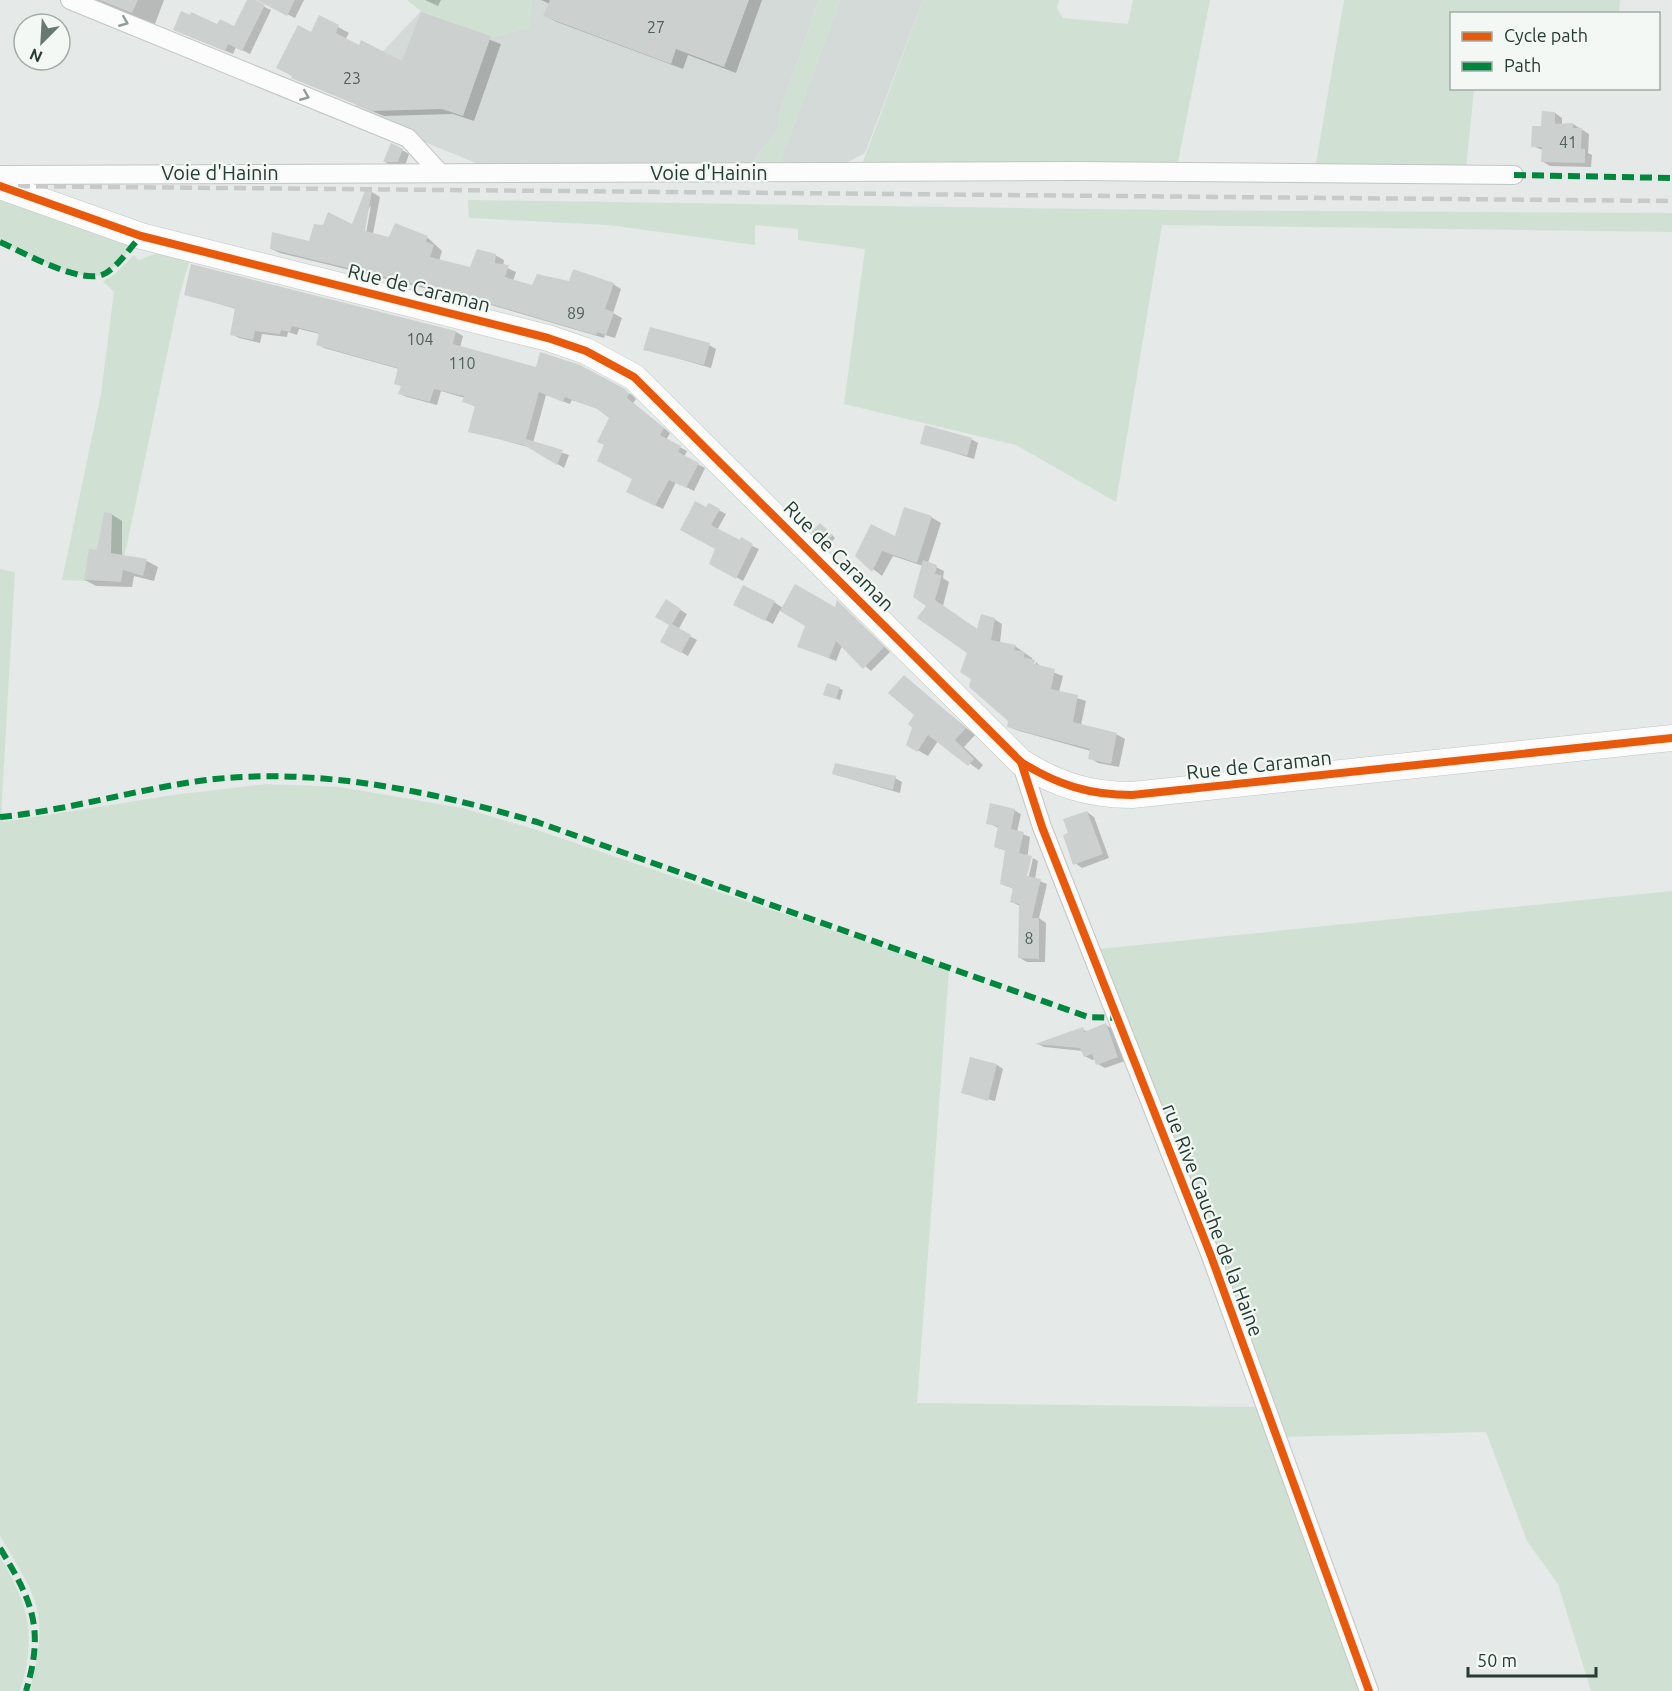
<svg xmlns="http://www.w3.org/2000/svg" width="1672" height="1691" viewBox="0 0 1672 1691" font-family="Ubuntu,sans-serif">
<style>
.built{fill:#d4dad7}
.green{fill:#d0e1d3}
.shadow{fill:#0003;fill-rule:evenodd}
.building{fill:#ccd1cf}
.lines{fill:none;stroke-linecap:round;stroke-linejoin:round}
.street-casing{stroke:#c2c6c4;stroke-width:20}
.secondary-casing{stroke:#c1c7c4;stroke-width:27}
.street{stroke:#fbfcfb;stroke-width:18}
.secondary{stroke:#fbfcfb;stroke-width:26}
.rail{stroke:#c7cac9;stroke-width:4.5;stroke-dasharray:12 6;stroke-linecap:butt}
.quiet{stroke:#00873e;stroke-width:6;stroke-dasharray:12 6;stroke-linecap:butt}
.cycleway-casing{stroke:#f3f8f5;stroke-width:11}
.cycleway{stroke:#e8590c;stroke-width:8}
.oneway{stroke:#909c97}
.labels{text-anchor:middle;stroke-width:4.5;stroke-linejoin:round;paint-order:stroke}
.number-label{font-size:16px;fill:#50615b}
.street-label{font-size:20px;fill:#253b33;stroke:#f3f8f5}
</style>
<rect width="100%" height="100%" fill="#e5e9e7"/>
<!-- built -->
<polygon class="built" points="531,0 819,0 781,108 778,130 755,158 780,162 840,0 923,0 865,153 827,173 481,165 353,113 365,83 383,51 421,11 492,37 529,27"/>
<!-- green -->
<g class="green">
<polygon points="407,0 531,0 530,27 492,37 421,11"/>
<polygon points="819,0 840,0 780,162 752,165 755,158 778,130 781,108"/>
<polygon points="923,0 1059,0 1057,8 1063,18 1128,24 1133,0 1210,0 1177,167 863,162"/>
<polygon points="1344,0 1620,0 1619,13 1452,14 1452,88 1474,89 1466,170 1315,169"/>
<path d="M 0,194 L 141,236 C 130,248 119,265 106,273 C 83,287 23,252 0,242 Z"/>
<polygon points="468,200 1163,210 1672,213 1672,232 1162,225 1116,502 1016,445 844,404 865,249 798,240 798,229 755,225 755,245 609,225 469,218"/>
<polygon points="160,252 190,259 180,293 119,582 62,580 101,394 114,292 103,281 115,274 134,255 139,260"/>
<path d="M 0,569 L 15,572 L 1,817 L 4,822 L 173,795 L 266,784 L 340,787 L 462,808 L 534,829 L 949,970 L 917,1403 L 1258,1407 L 1362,1691 L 30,1691 C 49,1612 40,1603 0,1536 Z"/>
<polygon points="1672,891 1672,1691 1591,1691 1558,1584 1527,1541 1486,1432 1283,1437 1098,949"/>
<path d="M 0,1557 C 29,1605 37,1636 20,1691 L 0,1691 Z"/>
</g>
<!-- shadow -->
<g class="shadow">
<polygon points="93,0 164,0 155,24"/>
<polygon points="250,0 271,10 250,54 236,47 233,54 182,33 218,26 234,28"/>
<polygon points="273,0 304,0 295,18 271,6"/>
<polygon points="425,0 441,0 438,6"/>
<polygon points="541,0 762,0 736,73 688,55 683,69 557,22 545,16 550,4"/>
<polygon points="422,14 501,44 474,121 453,114 384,116 293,78 320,17 349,33 345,40 403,63"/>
<polygon points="1555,113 1562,118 1562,125 1573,124 1589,134 1588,153 1592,155 1591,167 1550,166 1542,161 1543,150 1532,146 1542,128"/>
<polygon points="402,150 409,154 405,166 392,166 385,162"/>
<path d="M 372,192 L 380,197 L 373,234 L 390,238 L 395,225 L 428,238 L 442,251 L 439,261 L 471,269 L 495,255 L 504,260 L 503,266 L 516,272 L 513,281 L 533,287 L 569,283 L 613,284 L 621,289 L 613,313 L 622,318 L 615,338 L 605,335 L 604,338 L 477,301 L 280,253 L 271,249 L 310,242 L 353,226 ZM 371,205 L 365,239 L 362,238 L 367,212 Z"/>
<polygon points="192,266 456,332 463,336 460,348 537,368 579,366 632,395 636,399 633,403 670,433 666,440 687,451 684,457 705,468 694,491 676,482 663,509 634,495 634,478 606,445 610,418 602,410 572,400 570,404 546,395 533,443 569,455 564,468 532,448 470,431 476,407 464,401 465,398 441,391 437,405 407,397 400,394 402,387 396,383 399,369 324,348 318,344 320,334 299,329 297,335 288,332 287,337 262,334 260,343 239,338 232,334 236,309 186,294"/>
<polygon points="709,345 716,349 711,368 645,349"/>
<polygon points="971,439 978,443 974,459 922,443"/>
<polygon points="709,505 726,514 717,530 759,549 743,581 711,563 717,549 707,509"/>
<polygon points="111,514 122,521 122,556 147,561 158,567 154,581 134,576 132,587 96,586 85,580"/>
<polygon points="931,517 941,523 928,563 944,571 943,578 949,582 943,606 978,630 994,619 1002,624 1000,643 1015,646 1032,658 1034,672 1036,662 1042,668 1063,676 1059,692 1086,701 1081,725 1116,734 1125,739 1119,767 1098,763 1090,758 1091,751 1016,730 1008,726 1009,721 973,678 968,652 928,605 923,566 893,556 882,576 856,556 896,538"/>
<polygon points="823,527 835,538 828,546 825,544"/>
<polygon points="666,601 687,614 678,630 697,640 688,656 662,641 671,625"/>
<polygon points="774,602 783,608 836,609 838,602 890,652 871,671 842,646 836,661 799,646 807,625 780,610 773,624 742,608"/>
<polygon points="904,677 975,735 964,747 983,765 979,770 938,741 928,756 908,745 917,715"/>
<polygon points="828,684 843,690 840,700 828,696"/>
<polygon points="833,774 895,778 902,782 900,793"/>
<polygon points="1014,810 1021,814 1017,832 1030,837 1024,883 1027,884 1033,858 1038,861 1035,879 1047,884 1039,918 1046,923 1045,962 1027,962 1020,958 1020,906 1012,902 1014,889 1001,884 1007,851 995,847 999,828 988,823"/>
<polygon points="1087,812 1094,817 1109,858 1082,868 1075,863 1070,834"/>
<polygon points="1106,1025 1113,1029 1125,1061 1105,1068 1098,1064 1096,1059 1092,1060 1085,1056 1083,1051 1044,1047 1038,1044 1082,1029 1088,1032"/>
<polygon points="997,1065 1003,1069 995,1101 963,1093"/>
</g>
<!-- building -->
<g class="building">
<polygon points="100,0 138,0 132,13"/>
<polygon points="247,0 256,0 265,5 242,51 228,44 225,51 173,30 181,11 190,15 191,12 217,24 220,19 234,26"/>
<polygon points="257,0 295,0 287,16"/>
<polygon points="550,0 749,0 724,67 676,49 671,64 543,16"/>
<polygon points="421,12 491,36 463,116 442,109 372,111 291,78 292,76 276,68 298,25 311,32 319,15 339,25 336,33 359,45 361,40 402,61"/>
<polygon points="1542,111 1555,112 1555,124 1573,123 1573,128 1582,128 1581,149 1585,149 1585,163 1541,162 1542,147 1531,147 1532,126 1541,126"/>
<polygon points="391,143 403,149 398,162 383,162"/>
<polygon points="366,188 372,190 365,231 389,237 395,223 428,236 426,242 434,245 430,257 470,267 477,249 496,254 495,263 509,265 505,277 532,285 537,274 569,281 573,269 614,283 605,309 614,312 606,335 597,332 596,335 467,297 270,249 272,232 309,241 314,224 323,225 328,212 352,224"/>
<polygon points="191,264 456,331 453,344 536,367 540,352 580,365 625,389 629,394 627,398 664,428 660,435 681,446 678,452 699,463 686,488 669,480 655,506 626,492 632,479 597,461 604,445 597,442 609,418 597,409 565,397 563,402 539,392 526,439 563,450 557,465 524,445 468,432 475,406 462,402 464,396 434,389 430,402 398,394 401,386 394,384 398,368 316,345 319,333 292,326 290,332 281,330 280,334 255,331 253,340 230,335 235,308 184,295"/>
<polygon points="650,327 710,343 704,365 643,350"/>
<polygon points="925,425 972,438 967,456 920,444"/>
<polygon points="695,501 706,507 709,503 720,509 711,525 740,540 741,537 753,544 736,579 709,564 715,549 680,530"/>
<polygon points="904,507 932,516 917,563 882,551 872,572 855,556 871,524 895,536"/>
<polygon points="104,512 112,513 111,553 147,559 143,576 123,570 121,582 84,580 89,549 97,550"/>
<polygon points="820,523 833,535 825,545 811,532"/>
<polygon points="923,560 937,565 935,574 942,575 935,600 977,629 981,614 995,618 991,640 1016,645 1014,650 1025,652 1024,657 1035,660 1034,664 1055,669 1051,689 1078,695 1073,722 1117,733 1111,764 1088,759 1090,749 1007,727 1008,721 969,687 971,679 960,672 967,653 917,618 926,606 913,597"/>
<polygon points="795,584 835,607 837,600 884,647 863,669 836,641 829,658 797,647 805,626 780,611"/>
<polygon points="743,585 775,601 765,621 733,605"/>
<polygon points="666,599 681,609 672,624 691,635 681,653 660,642 669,625 655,617"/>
<polygon points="904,675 966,728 955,740 974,759 968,766 928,735 917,752 906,745 912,728 908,724 914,715 888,693"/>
<polygon points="827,683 840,687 836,699 823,695"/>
<polygon points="835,763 896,776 893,790 832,774"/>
<polygon points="990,803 1015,809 1011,829 1024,832 1019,853 1032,856 1027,876 1041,879 1032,918 1039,918 1039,959 1018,958 1019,904 1010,902 1013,888 1000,884 1005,850 994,847 998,826 986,824"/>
<polygon points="1087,811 1103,854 1073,865 1063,835 1068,833 1063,819"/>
<polygon points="1106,1023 1118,1057 1096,1065 1092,1054 1084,1057 1080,1048 1035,1044 1083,1027 1084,1032"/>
<polygon points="970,1057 997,1064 988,1101 961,1093"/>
</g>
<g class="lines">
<defs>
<g id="street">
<polyline points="70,0 408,138 440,173"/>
<polyline points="0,175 1076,171 1514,175"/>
<polyline points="1021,762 1042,827 1211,1256 1369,1691"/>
</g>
<path id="secondary" d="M 0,186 L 141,236 L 548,338 L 586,351 L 634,377 L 1021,762 C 1057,785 1090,795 1132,795 L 1672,738"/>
</defs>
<!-- street casing -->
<use href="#street" class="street-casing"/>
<!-- secondary casing -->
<use href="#secondary" class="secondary-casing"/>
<!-- street -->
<use href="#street" class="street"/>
<!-- secondary -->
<use href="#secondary" class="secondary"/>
<!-- rail -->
<polyline class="rail" points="0,186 1672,201"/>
<!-- quiet -->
<g class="quiet">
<polyline points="1514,175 1672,178"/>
<path d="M 0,242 C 23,252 83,287 106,273 C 119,265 130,248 141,236"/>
<path d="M 0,817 C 72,810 143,787 215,779 C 324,768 433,792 537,822 L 1088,1017 L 1118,1018"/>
<path d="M 0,1548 C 32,1601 45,1628 26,1691"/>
</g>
<defs>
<g id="cycleway">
<path d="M 0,186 L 141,236 L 548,338 L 586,351 L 634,377 L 1021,762 C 1057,785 1090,795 1132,795 L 1672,738"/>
<polyline points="1021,762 1042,827 1211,1256 1369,1691"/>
</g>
</defs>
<!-- cycleway casing -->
<use href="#cycleway" class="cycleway-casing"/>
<!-- cycleway -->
<use href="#cycleway" class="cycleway"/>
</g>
<!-- one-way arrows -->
<defs><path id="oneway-chevron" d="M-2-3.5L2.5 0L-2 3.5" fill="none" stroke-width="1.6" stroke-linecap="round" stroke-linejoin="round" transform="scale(1.5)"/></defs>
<g class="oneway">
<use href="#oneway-chevron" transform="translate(124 22) rotate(22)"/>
<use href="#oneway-chevron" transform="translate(305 96) rotate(22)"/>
</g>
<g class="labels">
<!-- number labels -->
<g class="number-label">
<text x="656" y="33">27</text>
<text x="352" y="84">23</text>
<text x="1568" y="148">41</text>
<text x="576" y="319">89</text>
<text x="420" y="345">104</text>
<text x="462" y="369">110</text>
<text x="1029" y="944">8</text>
</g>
<!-- street labels -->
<g class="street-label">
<text x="220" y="180">Voie d'Hainin</text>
<text x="709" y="180">Voie d'Hainin</text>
<text transform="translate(419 288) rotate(14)" y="7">Rue de Caraman</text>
<text transform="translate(839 556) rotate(45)" y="7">Rue de Caraman</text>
<text transform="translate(1259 765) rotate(-6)" y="7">Rue de Caraman</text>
<text transform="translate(1213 1220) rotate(69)" y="7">rue Rive Gauche de la Haine</text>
</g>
</g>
<!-- legend -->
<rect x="1450" y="12" width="210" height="78" fill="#f3f8f5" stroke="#a1aca7" stroke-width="1.5"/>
<rect x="1462" y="32" width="30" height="9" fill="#e8590c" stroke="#a1aca7" stroke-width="1.5"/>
<text x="1504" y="42" font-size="18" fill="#253b33">Cycle path</text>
<rect x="1462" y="62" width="30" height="9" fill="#00873e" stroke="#a1aca7" stroke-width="1.5"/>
<text x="1504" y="72" font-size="18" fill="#253b33">Path</text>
<!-- north arrow -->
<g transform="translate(42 42) rotate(204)"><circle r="28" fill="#f3f8f5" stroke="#a1aca7" stroke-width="1.5"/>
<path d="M0-4.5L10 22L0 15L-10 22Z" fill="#687872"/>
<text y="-9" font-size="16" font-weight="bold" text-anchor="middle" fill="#253b33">N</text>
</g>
<!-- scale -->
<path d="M1468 1667v9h128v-9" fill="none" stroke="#253b33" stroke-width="3"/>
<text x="1477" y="1667" font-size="18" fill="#253b33" stroke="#f3f8f5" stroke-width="4.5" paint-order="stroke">50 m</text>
</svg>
